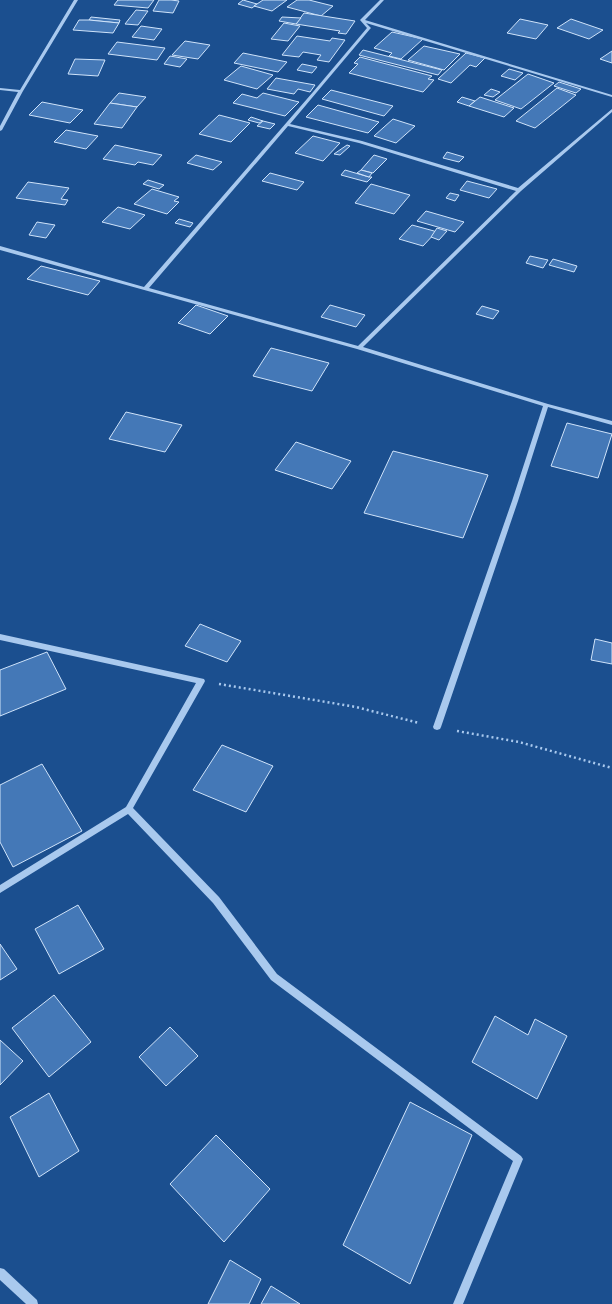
<svg xmlns="http://www.w3.org/2000/svg" width="612" height="1304" viewBox="0 0 612 1304" font-family="Commissioner,sans-serif">
<style>
.building{fill:#4478b7;stroke:#cfe3fa}
.lines{fill:none;stroke-linecap:round;stroke-linejoin:round}
.path{stroke:#a9c9ee;stroke-width:2.5;stroke-dasharray:2 3;stroke-linecap:butt}
.minor{fill:#a9c9ee;fill-rule:evenodd}
</style>
<rect width="100%" height="100%" fill="#1b4f8f"/>
<!-- building -->
<g class="building">
<polygon points="118,0 154,0 148,8 114,5"/>
<polygon points="159,0 171,0 179,1 173,13 153,11"/>
<polygon points="243,0 257,4 252,8 238,4"/>
<polygon points="263,0 287,0 272,11 254,6"/>
<polygon points="297,0 309,0 333,6 321,16 287,7"/>
<polygon points="136,10 148,11 138,25 125,24"/>
<polygon points="304,13 355,21 346,34 338,33 340,31 296,24"/>
<polygon points="91,17 120,20 119,23 89,20"/>
<polygon points="282,17 301,18 296,24 279,21"/>
<polygon points="520,19 548,25 536,39 507,33"/>
<polygon points="571,19 603,30 589,39 557,28"/>
<polygon points="79,20 89,20 119,23 113,33 73,30"/>
<polygon points="284,23 300,26 288,41 271,39"/>
<polygon points="141,26 162,29 154,40 132,37"/>
<polygon points="392,32 423,39 401,59 389,56 392,53 374,48"/>
<polygon points="297,36 330,41 332,38 345,40 329,62 317,60 321,55 303,52 299,57 282,55"/>
<polygon points="185,41 210,45 198,59 172,55"/>
<polygon points="117,42 165,48 157,60 108,54"/>
<polygon points="424,46 460,54 444,70 408,60"/>
<polygon points="363,50 442,70 438,75 359,55"/>
<polygon points="612,51 612,63 600,59"/>
<polygon points="243,53 287,62 278,72 234,63"/>
<polygon points="466,53 485,58 476,67 470,65 451,83 438,79"/>
<polygon points="170,56 187,59 180,67 164,64"/>
<polygon points="360,57 432,76 428,79 434,80 423,92 349,73 358,64 354,63"/>
<polygon points="75,59 105,60 98,76 68,74"/>
<polygon points="302,64 317,67 312,73 297,70"/>
<polygon points="241,66 273,75 257,89 224,80"/>
<polygon points="509,69 523,73 515,80 501,76"/>
<polygon points="528,74 554,83 521,109 495,100"/>
<polygon points="276,78 315,85 310,92 298,89 294,94 267,89"/>
<polygon points="559,82 581,89 576,93 554,86"/>
<polygon points="557,88 576,95 535,128 516,121"/>
<polygon points="491,89 500,92 493,97 484,95"/>
<polygon points="331,90 393,106 384,116 322,99"/>
<polygon points="119,93 146,97 137,107 110,103"/>
<polygon points="263,93 299,102 285,116 233,103 242,94 257,98"/>
<polygon points="462,97 475,101 469,106 457,102"/>
<polygon points="480,97 514,108 504,117 469,106"/>
<polygon points="42,102 83,110 70,123 29,115"/>
<polygon points="110,103 137,107 122,128 94,124"/>
<polygon points="318,105 379,122 368,133 306,117"/>
<polygon points="219,115 250,123 231,142 199,134"/>
<polygon points="251,117 263,121 259,123 248,120"/>
<polygon points="393,119 415,126 396,143 374,136"/>
<polygon points="263,121 275,124 270,129 257,126"/>
<polygon points="66,130 98,136 86,149 54,142"/>
<polygon points="313,136 340,143 323,161 295,153"/>
<polygon points="115,145 162,155 153,165 138,162 135,165 103,159"/>
<polygon points="347,145 350,146 340,155 334,154"/>
<polygon points="447,152 464,157 459,162 443,158"/>
<polygon points="196,155 222,162 213,170 187,163"/>
<polygon points="374,155 387,159 373,173 361,170"/>
<polygon points="345,170 369,177 372,177 367,182 341,175"/>
<polygon points="361,170 372,173 369,177 357,173"/>
<polygon points="270,173 304,182 297,190 262,181"/>
<polygon points="148,180 164,185 159,189 143,184"/>
<polygon points="467,181 497,189 489,198 460,190"/>
<polygon points="28,182 69,188 61,199 68,200 65,205 16,198"/>
<polygon points="371,184 410,195 394,214 355,203"/>
<polygon points="152,189 179,197 174,201 179,202 167,214 134,204"/>
<polygon points="450,193 459,195 455,201 446,198"/>
<polygon points="118,207 145,215 130,229 102,222"/>
<polygon points="426,211 464,222 455,232 417,221"/>
<polygon points="179,219 193,223 190,227 175,223"/>
<polygon points="37,222 55,225 46,238 29,235"/>
<polygon points="412,225 434,231 436,232 423,246 399,239"/>
<polygon points="437,228 447,231 439,240 431,237"/>
<polygon points="530,256 548,260 543,268 526,263"/>
<polygon points="553,259 577,266 574,272 549,265"/>
<polygon points="41,266 100,281 88,295 27,279"/>
<polygon points="196,305 228,316 210,334 178,323"/>
<polygon points="330,305 365,315 356,327 321,317"/>
<polygon points="482,306 499,311 493,319 476,314"/>
<polygon points="271,348 329,363 312,391 253,376"/>
<polygon points="126,412 182,425 165,452 109,439"/>
<polygon points="567,423 612,434 598,478 551,466"/>
<polygon points="296,442 351,461 332,489 275,470"/>
<polygon points="393,451 488,475 463,538 364,513"/>
<polygon points="200,624 241,641 227,662 185,646"/>
<polygon points="595,639 612,643 612,664 591,660"/>
<polygon points="47,652 66,689 0,716 0,670"/>
<polygon points="222,745 273,766 246,812 193,790"/>
<polygon points="42,764 82,831 13,867 0,842 0,785"/>
<polygon points="78,905 104,949 59,974 35,929"/>
<polygon points="0,944 17,969 0,980"/>
<polygon points="54,995 91,1042 49,1077 12,1028"/>
<polygon points="495,1016 528,1035 535,1019 567,1036 537,1099 472,1062"/>
<polygon points="170,1027 198,1056 166,1086 139,1057"/>
<polygon points="0,1040 23,1061 0,1085"/>
<polygon points="49,1093 79,1151 39,1177 10,1117"/>
<polygon points="410,1102 472,1135 410,1284 343,1245"/>
<polygon points="216,1135 270,1189 224,1242 170,1184"/>
<polygon points="230,1260 261,1279 249,1304 208,1304"/>
<polygon points="271,1286 300,1304 261,1304"/>
</g>
<g class="lines">
<!-- path -->
<g class="path">
<polyline points="219,684 356,707 419,723"/>
<polyline points="457,731 519,742 612,768"/>
</g>
<!-- minor -->
<g class="minor">
<polygon points="74,0 78,0 23,91 2,130 0,131 0,126 18,92 0,90 0,88 20,90"/>
<path d="M 380,0 L 384,0 L 365,20 L 612,95 L 612,97 L 366,23 L 371,28 L 370,29 L 290,124 L 362,141 L 518,188 L 612,109 L 612,112 L 521,191 L 363,347 L 548,404 L 612,421 L 612,425 L 548,407 L 518,501 L 441,727 L 440,729 L 437,730 L 434,729 L 433,727 L 512,501 L 543,406 L 357,349 L 0,250 L 0,246 L 144,287 L 313,92 L 367,28 L 360,20 ZM 288,126 L 359,143 L 516,191 L 358,346 L 149,288 Z"/>
<polygon points="0,634 204,679 205,681 204,683 133,808 219,897 277,974 521,1156 523,1159 463,1304 453,1304 513,1161 271,980 213,903 128,814 0,893 0,885 126,807 196,683 0,640"/>
<polygon points="0,1268 4,1269 37,1300 38,1304 26,1304 0,1280"/>
</g>
</g>
</svg>
